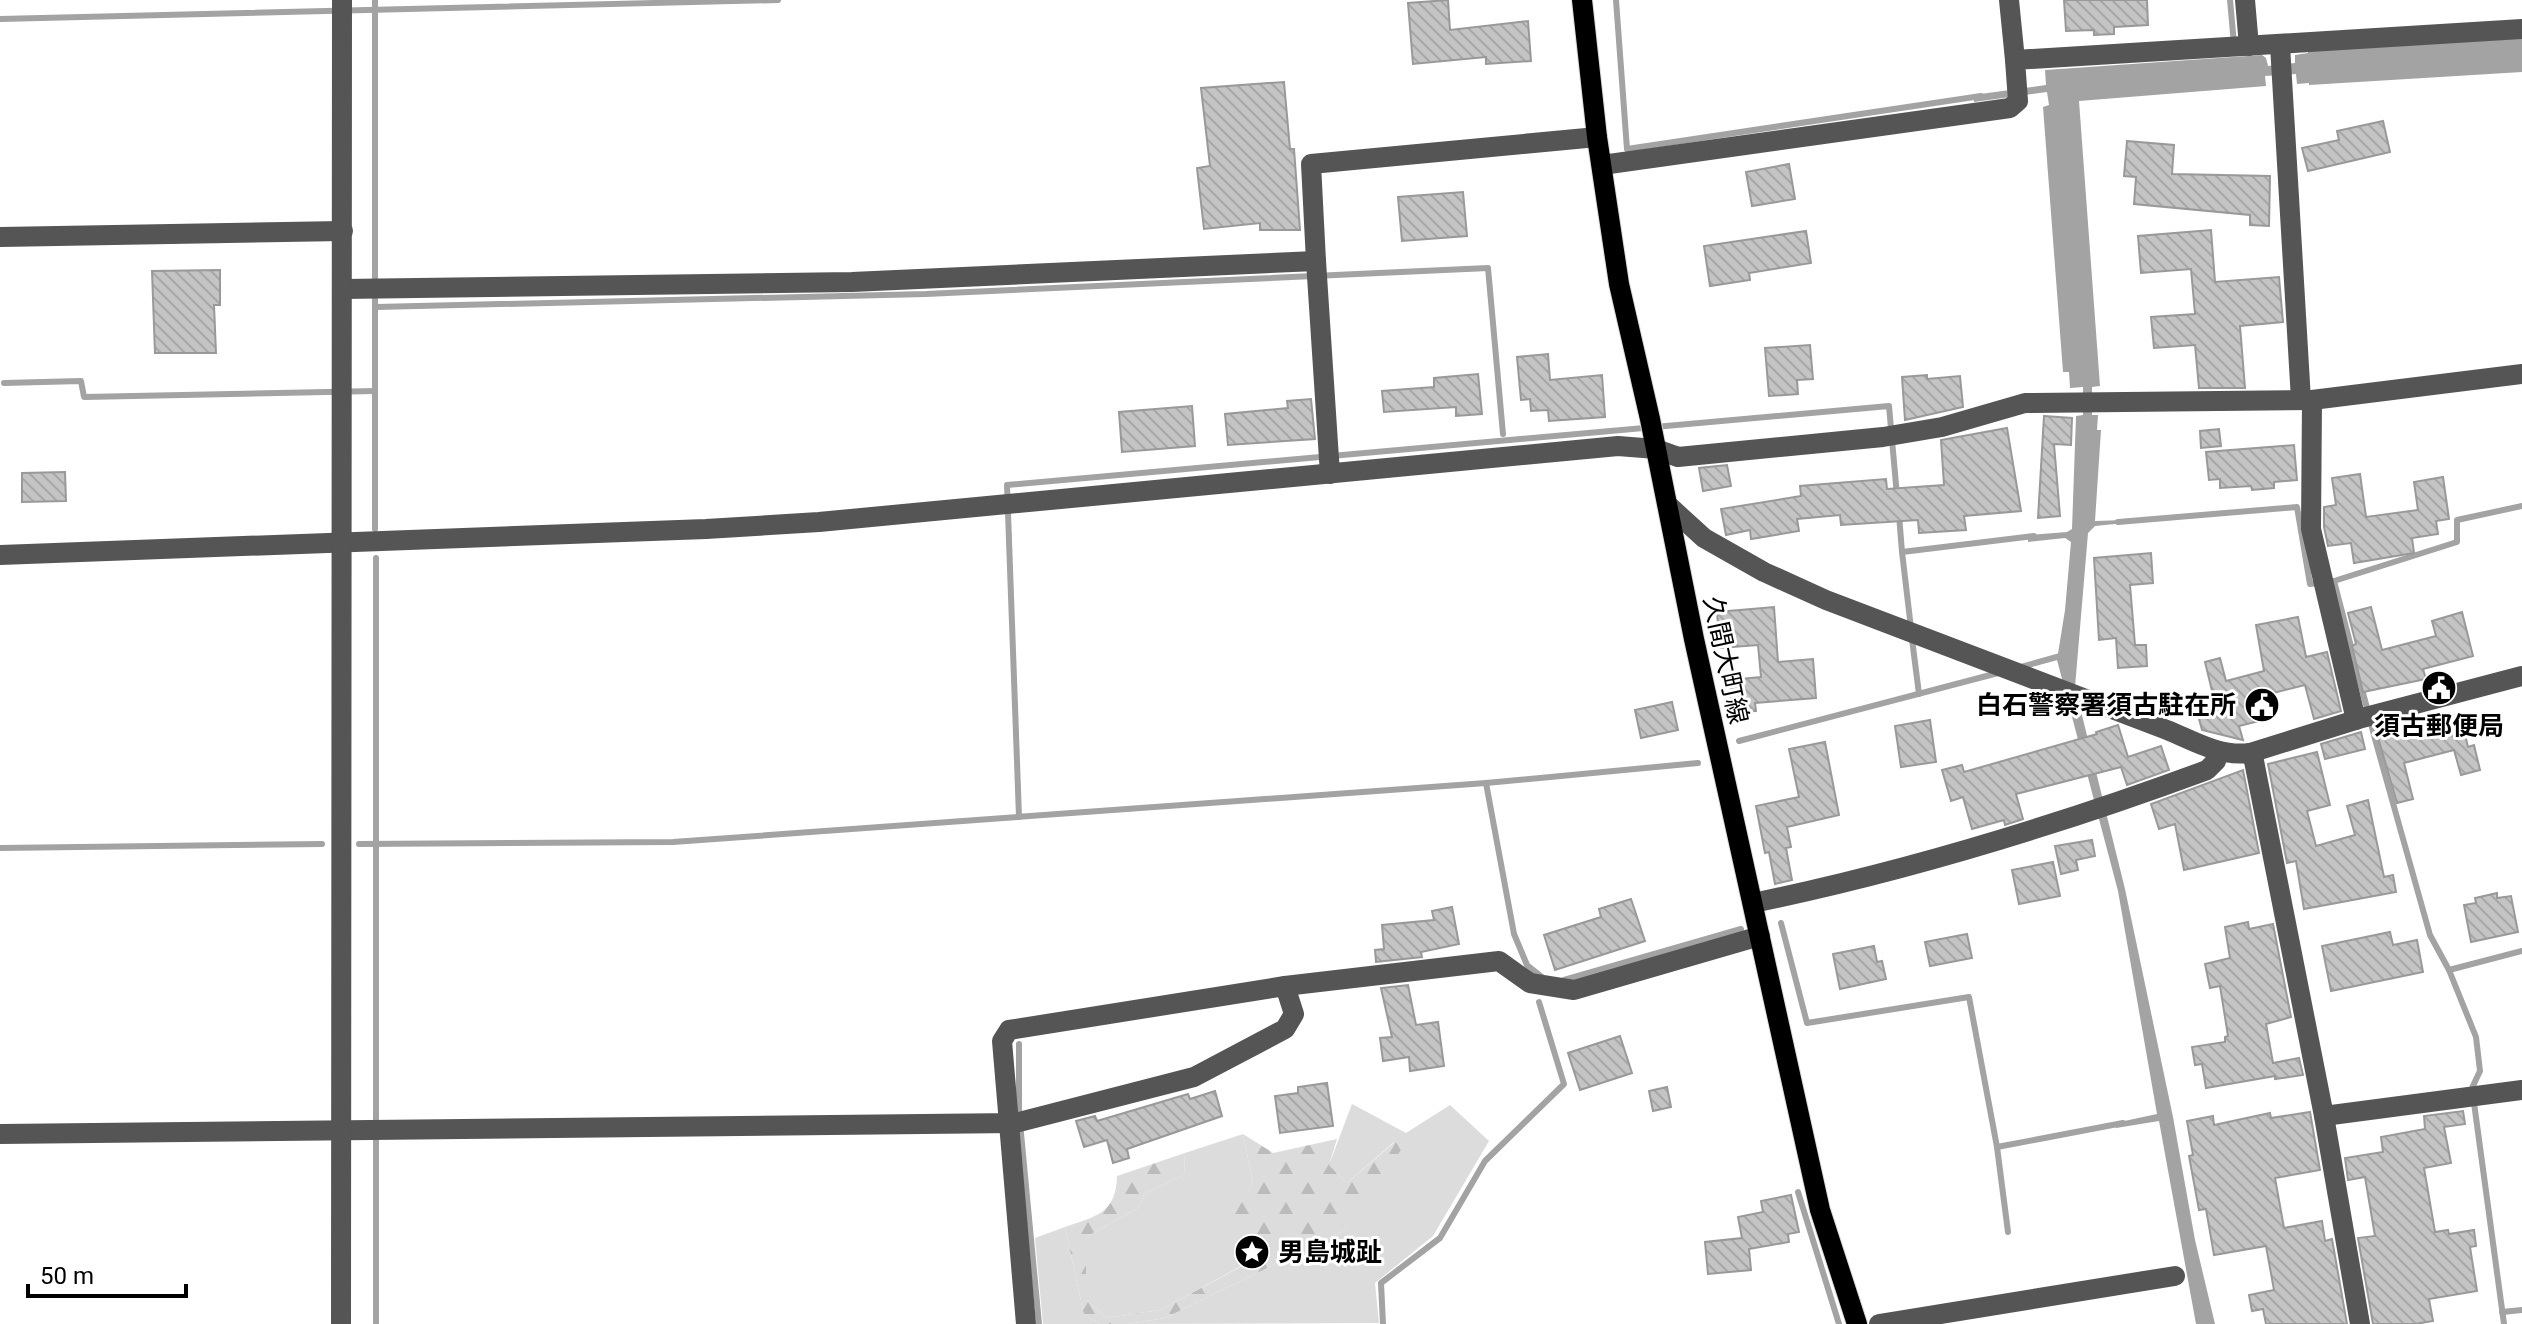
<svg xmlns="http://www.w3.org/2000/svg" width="2522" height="1324" viewBox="0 0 2522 1324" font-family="Roboto,'Noto Sans JP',sans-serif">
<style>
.green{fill:#dcdcdc}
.forest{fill:url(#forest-firs)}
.water{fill:#a3a3a3}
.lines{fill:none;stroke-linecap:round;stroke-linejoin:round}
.stream{stroke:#a3a3a3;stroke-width:6}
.building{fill:url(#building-back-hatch);stroke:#999;stroke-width:2}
.major-casing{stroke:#dbdbdb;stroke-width:22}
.minor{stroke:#555;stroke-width:20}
.major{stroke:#000;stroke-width:20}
.labels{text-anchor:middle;stroke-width:6;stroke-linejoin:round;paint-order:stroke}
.street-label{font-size:26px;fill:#000;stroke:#fff}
.poi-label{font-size:26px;font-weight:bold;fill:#000;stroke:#fff;text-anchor:end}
</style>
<defs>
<pattern id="forest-firs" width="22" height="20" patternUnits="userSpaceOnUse" patternTransform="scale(2)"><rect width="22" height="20" fill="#dcdcdc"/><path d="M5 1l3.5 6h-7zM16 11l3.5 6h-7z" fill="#bbb"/></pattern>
<pattern id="building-back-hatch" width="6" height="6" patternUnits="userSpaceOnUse" patternTransform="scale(2)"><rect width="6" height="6" fill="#c4c4c4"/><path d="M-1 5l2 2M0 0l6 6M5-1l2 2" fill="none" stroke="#a7a7a7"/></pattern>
</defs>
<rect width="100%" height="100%" fill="#fff"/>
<!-- green -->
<g class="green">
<polygon points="1352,1104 1406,1133 1450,1105 1489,1141 1433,1236 1375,1283 1379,1323 1128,1324 1165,1318 1347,1229 1394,1142 1347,1183 1329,1165"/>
<polygon points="1243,1134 1253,1183 1227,1224 1245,1264 1160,1310 1107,1318 1086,1300 1086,1237 1138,1208 1145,1193 1184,1175 1185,1153"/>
<polygon points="1065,1227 1084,1315 1100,1324 1043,1324 1035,1238"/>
</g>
<!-- forest -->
<path class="forest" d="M 1243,1134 L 1273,1153 L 1337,1139 L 1329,1165 L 1347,1183 L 1395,1142 L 1403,1147 L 1347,1229 L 1165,1318 L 1128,1324 L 1100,1324 L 1084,1315 L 1065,1227 C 1096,1216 1116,1214 1117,1176 L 1185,1153 L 1184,1175 L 1145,1193 L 1138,1208 L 1086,1237 L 1086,1300 L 1107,1318 L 1160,1310 L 1244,1265 L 1226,1224 L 1253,1183 Z"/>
<!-- water -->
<polygon class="water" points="2522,35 2522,72 2309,85 2309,83 2297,84 2296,74 2265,76 2266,86 2079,101 2100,386 2092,387 2092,415 2098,415 2097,430 2101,430 2095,521 2125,520 2125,523 2095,526 2088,533 2075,687 2125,889 2173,1117 2195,1240 2215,1324 2196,1324 2159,1121 2116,1128 2115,1123 2157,1114 2118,891 2057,660 2065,610 2071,542 2065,538 2028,542 2028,535 2067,532 2072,529 2076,416 2083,415 2083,387 2070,388 2069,372 2063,372 2043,107 2049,105 2047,92 1974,102 1973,95 2046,85 2045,70 2262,55 2266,58 2268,66 2295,63 2295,55 2308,53 2308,49"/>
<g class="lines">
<!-- stream -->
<g class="stream">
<polyline points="375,0 375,529"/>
<polyline points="1616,0 1627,149 1981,96"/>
<polyline points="2230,0 2234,44"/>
<polyline points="0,19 778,0"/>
<polyline points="376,307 926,294 1488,268 1503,434"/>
<polyline points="4,383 81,381 84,397 375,391"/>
<polyline points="1899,515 1902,552 2034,536"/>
<polyline points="2118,522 2297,507 2310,584 2334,581 2375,739 2430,935 2449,970 2476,1037 2480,1071 2472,1088 2504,1324"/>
<polyline points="1902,552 1911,628"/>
<polyline points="376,558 376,1324"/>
<polyline points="2334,581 2457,542 2457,520 2522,506"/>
<polyline points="1912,639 1919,694"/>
<polyline points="2021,667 2064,655"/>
<polyline points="1739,741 1998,673"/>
<polyline points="1486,783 1514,934 1527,965 1542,977"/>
<polyline points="1019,817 1007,485 1889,406 1897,496"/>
<polyline points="359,844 673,842 1486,783 1698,763"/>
<polyline points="0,848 322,844"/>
<polyline points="1781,923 1807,1023 1969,997 1997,1147 2123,1123"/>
<polyline points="2449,970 2522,951"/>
<polyline points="1564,980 1741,929"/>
<polyline points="1019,1044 1019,1112 1039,1324"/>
<polyline points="1997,1147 2008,1232"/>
<polyline points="1798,1192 1839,1324"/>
<polyline points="2502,1312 2522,1310"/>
<polyline points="1383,1324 1381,1283 1440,1238 1485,1161 1564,1084 1539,1002"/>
</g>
</g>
<!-- building -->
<g class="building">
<polygon points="1448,0 1450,30 1528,21 1531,61 1486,64 1486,57 1413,64 1408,3"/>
<polygon points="2064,0 2147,0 2148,25 2114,27 2114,34 2094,35 2094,30 2066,31"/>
<polygon points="1284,82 1290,149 1294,149 1300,230 1260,230 1260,223 1204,229 1197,168 1210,166 1201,88"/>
<polygon points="2383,121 2390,152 2308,171 2302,148 2339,140 2337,131"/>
<polygon points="2127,141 2174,145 2172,174 2270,176 2269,226 2250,225 2250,215 2134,204 2136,177 2124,176"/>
<polygon points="1789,164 1795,199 1752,206 1746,172"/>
<polygon points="1463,192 1467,236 1402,241 1398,197"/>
<polygon points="2211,230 2215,282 2279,277 2283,322 2240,326 2245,388 2199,388 2195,345 2154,348 2151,317 2195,314 2191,269 2141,273 2138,236"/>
<polygon points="1806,231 1811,263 1749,273 1750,280 1710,286 1704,246"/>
<polygon points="220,270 220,305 214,305 216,353 155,353 152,271"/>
<polygon points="1810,345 1813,379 1797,380 1798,394 1769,396 1765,348"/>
<polygon points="1548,354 1550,380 1602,375 1605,417 1549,421 1548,410 1531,411 1530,399 1521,400 1517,357"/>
<polygon points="1478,374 1482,414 1456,416 1456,407 1384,412 1382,391 1434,387 1434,378"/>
<polygon points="1927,375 1927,379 1960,376 1963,407 1905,420 1902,377"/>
<polygon points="1311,399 1315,439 1228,445 1225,414 1288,408 1287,401"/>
<polygon points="1192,406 1195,446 1122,452 1119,412"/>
<polygon points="2044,416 2072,418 2071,445 2054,444 2060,516 2038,518"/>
<polygon points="2007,428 2021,511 1964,516 1966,530 1919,533 1918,520 1841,525 1840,515 1797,519 1799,531 1751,539 1750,530 1726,535 1721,509 1801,496 1800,486 1886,479 1887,489 1944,485 1941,440"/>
<polygon points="2219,429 2221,446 2201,448 2200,431"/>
<polygon points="2294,445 2297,480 2274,482 2274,488 2252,490 2251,486 2220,488 2220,479 2209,480 2206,452"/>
<polygon points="1727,465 1731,486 1703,491 1699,468"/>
<polygon points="65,472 66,501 22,502 22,473"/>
<polygon points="2360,474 2366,517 2418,510 2414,482 2443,477 2449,519 2436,521 2438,534 2412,538 2414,553 2354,563 2351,543 2328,546 2324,527 2324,507 2336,505 2332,478"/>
<polygon points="2151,553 2153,583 2130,585 2135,645 2146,645 2147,666 2118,668 2116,638 2099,640 2094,558"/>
<polygon points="1774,607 1778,662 1813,659 1816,698 1755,703 1756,711 1732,712 1730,680 1761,677 1758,645 1720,648 1717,612"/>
<polygon points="2371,607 2382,650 2436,636 2432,621 2462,612 2473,656 2423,669 2426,679 2363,692 2352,646 2356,644 2348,613"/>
<polygon points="2298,617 2306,657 2327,652 2341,711 2314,719 2305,685 2261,696 2267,719 2239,726 2243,740 2202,730 2195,704 2214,699 2205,662 2220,658 2226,681 2264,671 2256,625"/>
<polygon points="1672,702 1678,730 1641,738 1635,710"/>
<polygon points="2460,714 2468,747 2474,745 2480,770 2461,775 2454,750 2404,763 2413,799 2397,803 2377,734"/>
<polygon points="1930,720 1936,762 1901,767 1895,726"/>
<polygon points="2118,725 2128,757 2161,746 2169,770 2127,785 2121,767 2016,794 2023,819 2005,825 2004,820 1972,829 1963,797 1951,801 1942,770 1962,765 1964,772 2097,734 2096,732"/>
<polygon points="2361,732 2365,749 2325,759 2321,744"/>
<polygon points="1825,742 1839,815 1787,827 1791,847 1786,848 1792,880 1775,884 1769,852 1765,853 1756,806 1799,797 1789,749"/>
<polygon points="2317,752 2330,805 2307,811 2316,846 2355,835 2347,806 2368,800 2384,877 2393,875 2396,892 2304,909 2296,861 2287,863 2268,764"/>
<polygon points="2243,770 2259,853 2184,870 2175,824 2159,829 2151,804"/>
<polygon points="2092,840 2095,856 2076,860 2078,870 2061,874 2055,846"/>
<polygon points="2053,862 2060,896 2019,904 2012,870"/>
<polygon points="2497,893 2497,898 2511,896 2518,932 2471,942 2464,905 2476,903 2475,898"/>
<polygon points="1631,899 1645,941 1555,970 1544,935 1601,917 1599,909"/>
<polygon points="1452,907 1459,944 1421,952 1422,957 1376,962 1375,950 1384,949 1382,925 1434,920 1432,911"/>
<polygon points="2248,922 2249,929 2273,924 2291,1017 2266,1024 2273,1063 2299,1058 2303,1075 2275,1079 2275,1076 2206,1088 2202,1064 2195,1065 2192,1047 2225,1042 2225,1037 2228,1036 2220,986 2210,988 2205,964 2230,958 2225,927"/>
<polygon points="2390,932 2393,945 2417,940 2423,972 2331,991 2322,946"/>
<polygon points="1967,934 1972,958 1930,966 1925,942"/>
<polygon points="1874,946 1877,962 1882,961 1886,979 1840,989 1833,954"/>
<polygon points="1408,985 1416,1025 1438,1022 1444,1066 1410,1071 1409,1057 1383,1061 1380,1038 1392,1037 1381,988"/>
<polygon points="1620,1036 1632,1073 1580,1090 1568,1053"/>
<polygon points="1327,1083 1333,1126 1280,1133 1275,1096 1298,1093 1298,1087"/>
<polygon points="1667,1087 1671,1107 1653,1111 1649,1091"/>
<polygon points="1215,1091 1222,1116 1127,1149 1129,1158 1113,1163 1107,1140 1084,1147 1076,1121 1095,1116 1097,1121 1188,1094 1190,1099"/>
<polygon points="2463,1111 2465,1124 2444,1127 2451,1163 2424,1168 2435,1232 2448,1230 2449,1234 2474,1230 2476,1246 2470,1247 2477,1291 2429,1299 2433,1321 2415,1324 2373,1324 2358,1238 2375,1236 2365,1177 2348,1180 2345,1158 2383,1152 2381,1137 2425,1129 2424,1116"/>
<polygon points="2310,1112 2320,1170 2275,1178 2284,1228 2322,1221 2325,1241 2332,1239 2347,1324 2266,1324 2263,1309 2252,1311 2249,1295 2274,1290 2266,1246 2214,1255 2206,1209 2199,1210 2189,1156 2193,1155 2187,1121 2213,1116 2214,1125 2270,1113 2271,1118"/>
<polygon points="1791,1195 1799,1232 1788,1234 1789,1242 1749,1249 1751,1270 1708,1274 1705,1242 1742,1238 1738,1217 1763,1212 1761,1201"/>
</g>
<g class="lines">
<defs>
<polyline id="major" points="1582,0 1597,137 1619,284 1650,419 1694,639 1820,1210 1857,1324"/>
</defs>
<!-- major casing -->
<use href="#major" class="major-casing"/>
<!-- minor -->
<g class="minor">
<polyline points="2009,0 2015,60"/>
<polyline points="2245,0 2249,46"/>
<polyline points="2280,45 2301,400"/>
<polyline points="1602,165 2010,108 2018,101 2015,60 2522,29"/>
<polyline points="0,237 343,231"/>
<polyline points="1316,261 1330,474"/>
<polyline points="343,289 852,282 1316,261 1311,164 1597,137"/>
<polyline points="2312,400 2311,529 2356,720"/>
<path d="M 1669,506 L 1704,538 L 1764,572 L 1826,600 L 2167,730 C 2194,741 2219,757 2250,753 L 2362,718 L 2522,676"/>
<polyline points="0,555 706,529 819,522 1618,446 1656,449 1678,457 1883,437 1942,427 2025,403 2312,400 2522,374"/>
<polyline points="2250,753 2254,761 2324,1116 2360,1324"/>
<path d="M 1753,903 C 1908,871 2058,825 2207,770 L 2216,761 L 2218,752"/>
<polyline points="2324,1116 2522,1090"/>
<polyline points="0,1134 1015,1123 1194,1077 1285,1029 1294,1014 1285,986"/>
<polyline points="341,1324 342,0"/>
<polyline points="1026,1324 1002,1041 1009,1030 1285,986 1499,961 1530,983 1574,990 1760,936"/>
<polyline points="1879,1324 2175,1276"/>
</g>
<!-- major -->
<use href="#major" class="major"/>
</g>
<!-- icons -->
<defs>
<symbol id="civic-disc" viewBox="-11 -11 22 22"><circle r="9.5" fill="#000" stroke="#fff"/><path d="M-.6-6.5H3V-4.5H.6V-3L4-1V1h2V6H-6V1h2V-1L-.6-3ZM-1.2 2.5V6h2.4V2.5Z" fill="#fff"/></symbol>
<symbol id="sight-disc" viewBox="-11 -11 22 22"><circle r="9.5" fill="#000" stroke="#fff"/><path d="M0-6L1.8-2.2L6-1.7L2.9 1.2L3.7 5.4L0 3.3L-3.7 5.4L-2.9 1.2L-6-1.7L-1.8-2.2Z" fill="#fff"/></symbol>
</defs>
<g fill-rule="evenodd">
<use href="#civic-disc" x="2419" y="668" width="40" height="40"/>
<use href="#civic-disc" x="2242" y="685" width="40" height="40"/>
<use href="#sight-disc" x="1232" y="1232" width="40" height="40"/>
</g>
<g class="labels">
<!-- street labels -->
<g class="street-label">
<text transform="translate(1726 660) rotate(78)" y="9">久間大町線</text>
</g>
<!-- poi labels -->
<g class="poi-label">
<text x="2236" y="714">白石警察署須古駐在所</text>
<text x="2439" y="735" text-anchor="middle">須古郵便局</text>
<text x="1278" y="1261" text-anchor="start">男島城趾</text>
</g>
</g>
<!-- scale -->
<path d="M28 1284v12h158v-12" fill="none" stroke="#000000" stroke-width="4"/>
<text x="40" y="1284" font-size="24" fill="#000000" stroke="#ffffff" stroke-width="6" paint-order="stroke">50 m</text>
</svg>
